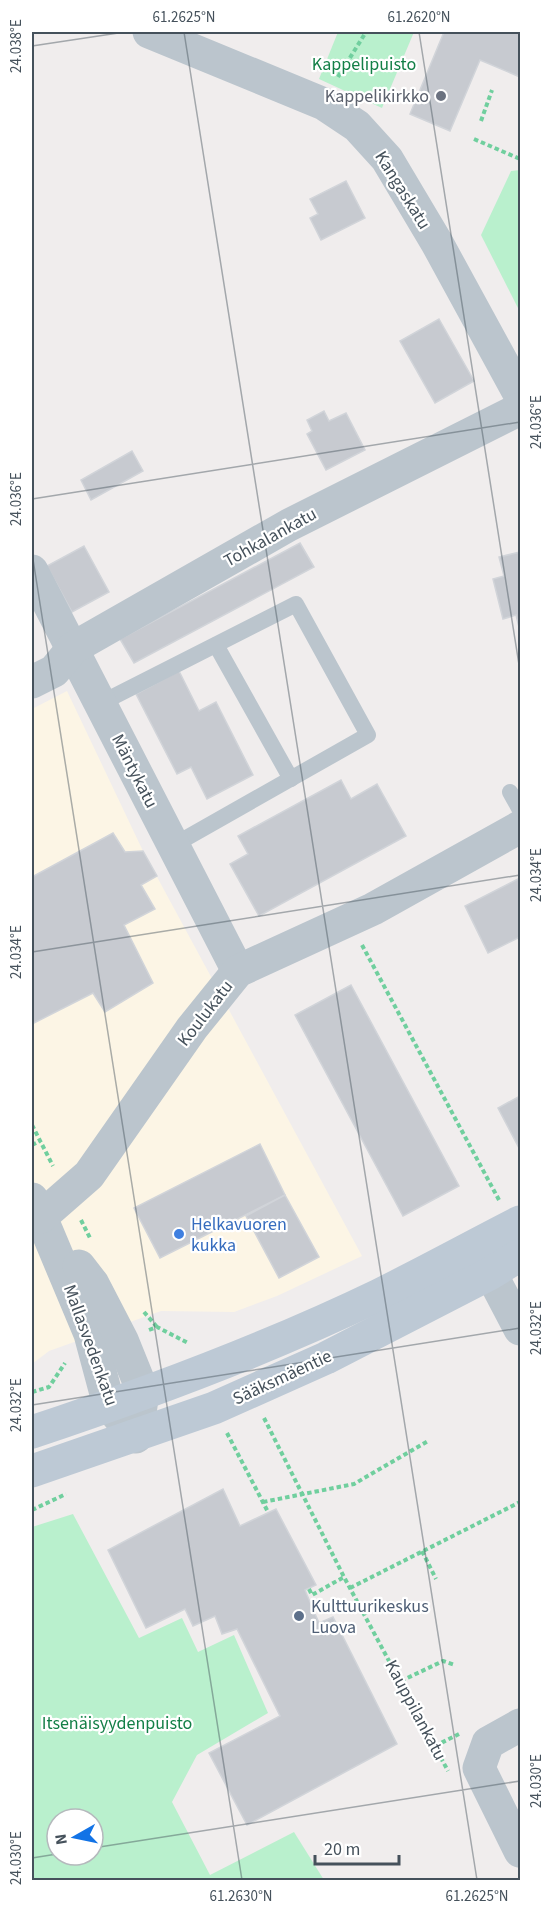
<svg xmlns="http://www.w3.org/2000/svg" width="552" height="1912" viewBox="0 0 552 1912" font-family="'Source Sans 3',sans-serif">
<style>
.commercial{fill:#fcf5e5}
.green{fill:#b9f0cd;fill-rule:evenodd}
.building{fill:#c7cad0;stroke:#d1d4d9;stroke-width:1.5}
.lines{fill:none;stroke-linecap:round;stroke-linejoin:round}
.path{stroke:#70cf9e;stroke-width:4;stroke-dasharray:4.5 3;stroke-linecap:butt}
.service{stroke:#bbc5cd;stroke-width:16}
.minor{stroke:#bbc5cd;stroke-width:33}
.tertiary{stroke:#bbc5cd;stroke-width:33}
.secondary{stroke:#bdc9d5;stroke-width:33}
.ticks{fill:none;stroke:#45515b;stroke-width:1.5;stroke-opacity:0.45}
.worship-dot{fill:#6b7280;stroke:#fff;stroke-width:2}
.shop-dot{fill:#3f7fe0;stroke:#fff;stroke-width:2}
.service-dot{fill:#5c6f8a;stroke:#fff;stroke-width:2}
.labels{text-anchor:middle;stroke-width:4.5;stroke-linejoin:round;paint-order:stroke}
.park-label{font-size:18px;fill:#137f47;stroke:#fff}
.worship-label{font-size:18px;fill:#5b616d;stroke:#fff;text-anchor:end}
.street-label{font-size:18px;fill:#45515b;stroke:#fff}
.shop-label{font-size:18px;fill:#366cbe;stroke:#fff;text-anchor:start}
.service-label{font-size:18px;fill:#4e5e75;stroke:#fff;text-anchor:start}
.neatline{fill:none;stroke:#45515b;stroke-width:2}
.ticks-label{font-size:15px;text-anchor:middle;fill:#45515b}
</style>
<rect width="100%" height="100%" fill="#f0eded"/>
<!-- commercial -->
<polygon class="commercial" points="67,691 143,851 362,1256 277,1296 234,1312 161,1311 49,1351 32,1364 32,709"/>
<!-- green -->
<g class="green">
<polygon points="338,32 414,32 382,108 319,79"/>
<polygon points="520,170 520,312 481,235 511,171"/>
<path d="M 73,1514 L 139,1638 L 182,1618 L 198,1652 L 234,1635 L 268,1713 L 197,1755 L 172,1802 L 210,1875 L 294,1832 L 324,1880 L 32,1880 L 32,1527 ZM 57,1819 L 93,1819 L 93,1855 L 57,1855 Z"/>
</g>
<!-- building -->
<g class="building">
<polygon points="444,32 520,32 520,77 480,60 450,131 410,114"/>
<polygon points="346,181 365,218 321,240 310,218 318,214 310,199"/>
<polygon points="439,319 474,381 435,403 400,341"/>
<polygon points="324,411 329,421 346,413 365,450 326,470 307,434 312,431 307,420"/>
<polygon points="132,451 143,471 91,500 81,480"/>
<polygon points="300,543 314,567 134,663 120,639"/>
<polygon points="84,546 109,592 72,612 47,566"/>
<polygon points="520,552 520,631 516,615 503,619 493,579 504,576 499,557"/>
<polygon points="179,671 199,711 216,702 253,775 207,799 191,767 177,774 136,694"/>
<polygon points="341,780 351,799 377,784 406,836 259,916 230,864 248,854 238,836"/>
<polygon points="113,833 125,852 143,851 157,876 141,885 155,909 124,925 153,983 105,1012 93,993 32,1024 32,877"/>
<polygon points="520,878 520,937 488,953 465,906"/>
<polygon points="351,985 459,1186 403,1216 295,1015"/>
<polygon points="520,1096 520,1150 498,1108"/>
<polygon points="260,1144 285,1195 160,1258 134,1208"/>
<polygon points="285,1195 319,1257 279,1278 246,1216"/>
<polygon points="223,1489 240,1526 276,1509 316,1585 305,1590 319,1623 333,1617 397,1744 247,1825 209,1753 280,1716 237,1629 222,1634 215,1616 193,1626 185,1609 146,1628 108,1550"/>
</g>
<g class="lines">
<!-- path -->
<g class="path">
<polyline points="338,77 366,32"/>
<polyline points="481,121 492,90"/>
<polyline points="474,139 520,159"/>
<polyline points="362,945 499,1200"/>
<polyline points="32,1125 53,1166"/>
<polyline points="32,1145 40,1141"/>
<polyline points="81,1220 90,1238"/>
<polyline points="144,1312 157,1327"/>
<polyline points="149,1330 157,1327 188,1343"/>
<polyline points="32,1392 49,1387 65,1363"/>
<polyline points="264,1418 344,1577 448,1771"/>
<polyline points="227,1433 268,1512"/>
<polyline points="263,1502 354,1484 428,1441"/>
<polyline points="32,1510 66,1494"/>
<polyline points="422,1551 436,1579"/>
<polyline points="350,1588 520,1502"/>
<polyline points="309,1589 312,1595 344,1577"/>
<polyline points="401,1681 443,1661 455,1665"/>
<polyline points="435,1746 459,1734"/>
</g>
<!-- service -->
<g class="service">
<polyline points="216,645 291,779"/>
<polyline points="101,703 296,604 368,735 174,845"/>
<polyline points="510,792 520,810"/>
</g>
<!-- minor -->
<g class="minor">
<polyline points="149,32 324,104 357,126 387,159 437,243 520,395"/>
<polyline points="32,571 238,971"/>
<polyline points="32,682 54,671 73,648 289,525 520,409"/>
<polyline points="32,1199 41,1217 90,1334 109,1405 136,1437"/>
<polyline points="41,1217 89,1175 192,1028 238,971 373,909 520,827"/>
<polyline points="79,1266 93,1284 122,1340 143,1392 139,1420"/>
<polyline points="520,1725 488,1743 479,1768 520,1851"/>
</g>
<!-- tertiary -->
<polyline class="tertiary" points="478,1249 520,1329"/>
<!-- secondary -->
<g class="secondary">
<path d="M 32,1432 C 149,1393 267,1349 379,1295 C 426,1272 473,1246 520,1222"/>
<polyline points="32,1471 214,1408 326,1358 491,1273 520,1255"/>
</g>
</g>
<!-- ticks -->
<path class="ticks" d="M 184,32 L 477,1880M 419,32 L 520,671M 32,46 L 125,32M 32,499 L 520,422M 32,553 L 242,1880M 32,952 L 520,875M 32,1405 L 520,1328M 93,1848 L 520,1781M 32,1858 L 57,1854"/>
<!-- markers -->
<circle class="worship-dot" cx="441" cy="96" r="6"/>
<circle class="shop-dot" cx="179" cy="1234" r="6"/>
<circle class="service-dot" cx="299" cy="1616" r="6"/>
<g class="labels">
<!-- park labels -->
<g class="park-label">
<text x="364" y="70">Kappelipuisto</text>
<text x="117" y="1729">Itsenäisyydenpuisto</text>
</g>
<!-- worship labels -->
<g class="worship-label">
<text x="429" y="102">Kappelikirkko</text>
</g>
<!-- street labels -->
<g class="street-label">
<text transform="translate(403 190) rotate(58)" y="6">Kangaskatu</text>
<text transform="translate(270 537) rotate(-29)" y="6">Tohkalankatu</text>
<text transform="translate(135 771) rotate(63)" y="6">Mäntykatu</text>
<text transform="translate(205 1013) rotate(-52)" y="6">Koulukatu</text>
<text transform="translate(91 1345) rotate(70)" y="6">Mallasvedenkatu</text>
<text transform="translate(282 1377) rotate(-25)" y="6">Sääksmäentie</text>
<text transform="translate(416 1710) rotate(62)" y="6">Kauppilankatu</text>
</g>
<!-- shop labels -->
<g class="shop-label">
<text x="191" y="1230">Helkavuoren<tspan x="191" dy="21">kukka</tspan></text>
</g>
<!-- service labels -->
<g class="service-label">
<text x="311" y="1612">Kulttuurikeskus<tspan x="311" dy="21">Luova</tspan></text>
</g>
</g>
<!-- border -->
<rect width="552" height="1912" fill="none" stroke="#ffffff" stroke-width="66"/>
<!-- north arrow -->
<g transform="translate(75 1837) rotate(261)"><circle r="28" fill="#ffffff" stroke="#b5b9bd" stroke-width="1.5"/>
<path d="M0-4.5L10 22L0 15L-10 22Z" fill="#1273e6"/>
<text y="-9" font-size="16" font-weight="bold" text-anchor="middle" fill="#45515b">N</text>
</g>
<!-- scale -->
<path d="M315 1855v9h84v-9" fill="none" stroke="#45515b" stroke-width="3"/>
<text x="324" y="1855" font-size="18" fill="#45515b" stroke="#ffffff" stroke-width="4.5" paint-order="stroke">20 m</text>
<rect x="33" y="33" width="486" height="1846" class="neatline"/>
<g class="ticks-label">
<text x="184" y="22">61.2625°N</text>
<text x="419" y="22">61.2620°N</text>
<text transform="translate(16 46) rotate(-90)" y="5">24.038°E</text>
<text transform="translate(536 422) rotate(-90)" y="5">24.036°E</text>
<text transform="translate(16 499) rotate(-90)" y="5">24.036°E</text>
<text transform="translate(536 875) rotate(-90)" y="5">24.034°E</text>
<text transform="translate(16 952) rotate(-90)" y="5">24.034°E</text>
<text transform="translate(536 1328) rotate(-90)" y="5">24.032°E</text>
<text transform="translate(16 1405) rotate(-90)" y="5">24.032°E</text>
<text transform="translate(536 1781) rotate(-90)" y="5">24.030°E</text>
<text transform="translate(16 1858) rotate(-90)" y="5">24.030°E</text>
<text x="241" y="1901">61.2630°N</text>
<text x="477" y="1901">61.2625°N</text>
</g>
</svg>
